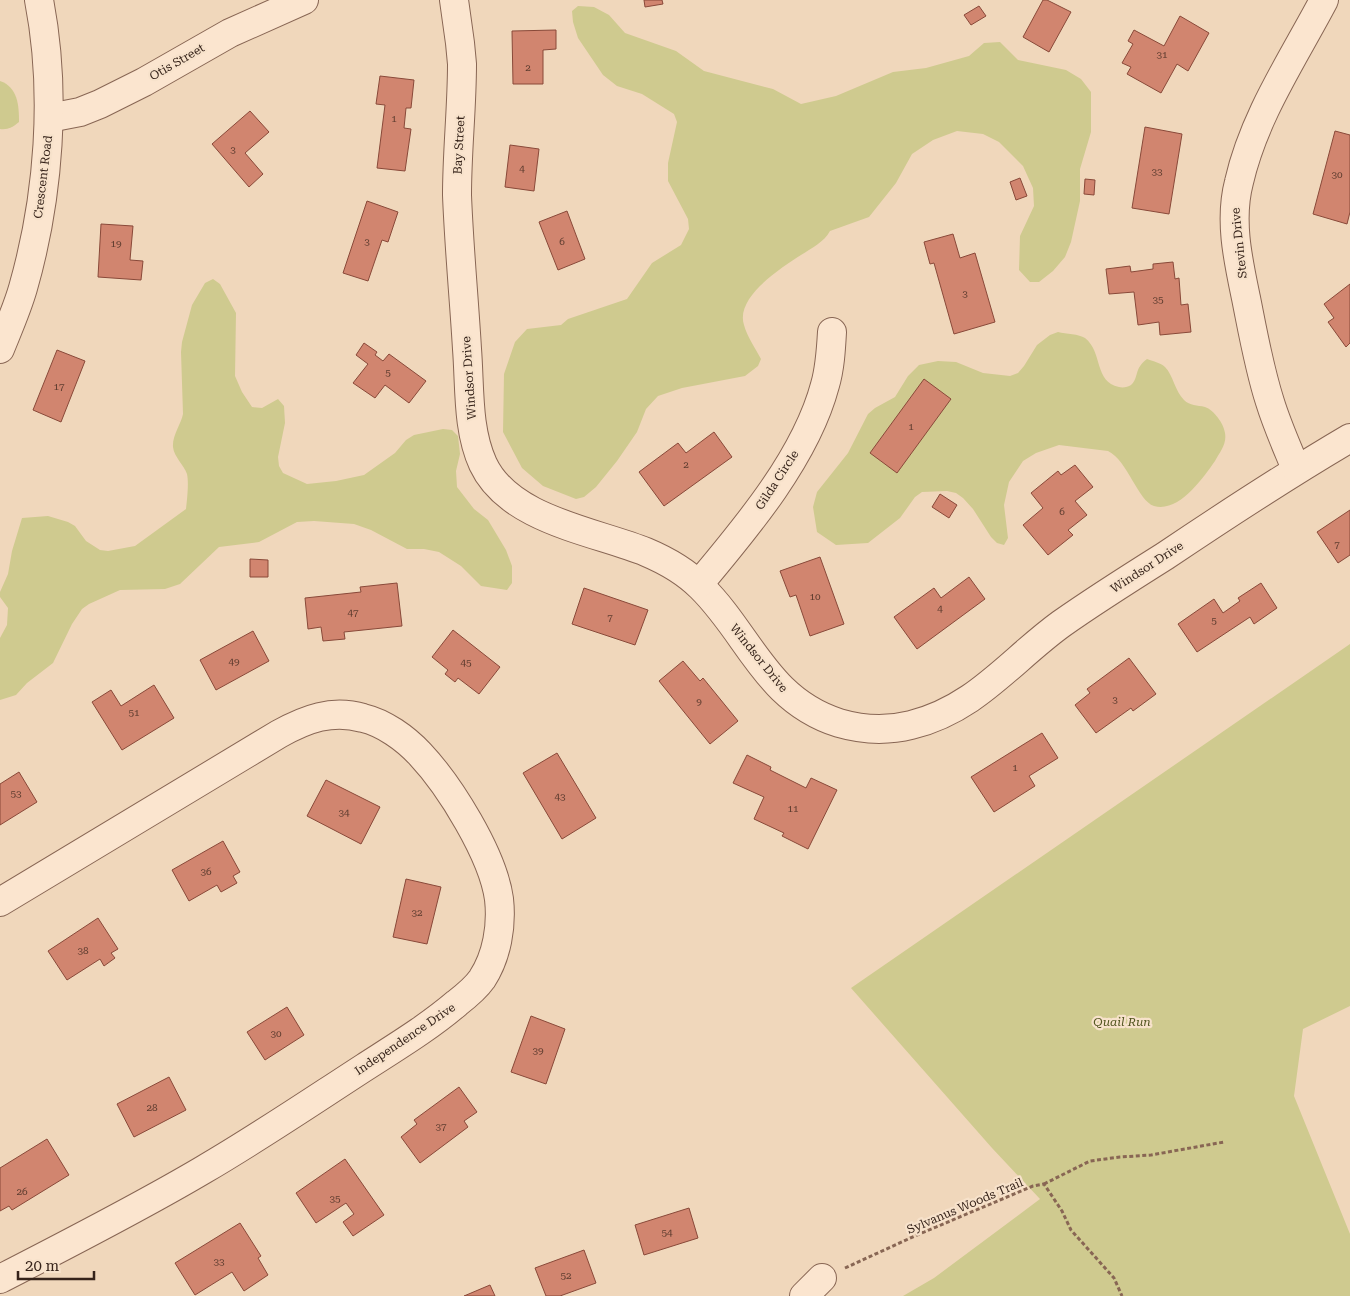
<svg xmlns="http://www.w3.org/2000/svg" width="1350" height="1296" viewBox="0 0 1350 1296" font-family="'Roboto Serif',serif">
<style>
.green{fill:#cfca8f}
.building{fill:#d1856f;stroke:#894939}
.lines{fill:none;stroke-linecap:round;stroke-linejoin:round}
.minor-casing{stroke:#886654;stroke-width:30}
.path{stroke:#886654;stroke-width:3;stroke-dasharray:4 2.5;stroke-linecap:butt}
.minor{stroke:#fbe5cf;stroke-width:28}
.labels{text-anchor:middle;stroke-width:4.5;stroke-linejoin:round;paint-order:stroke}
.number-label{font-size:10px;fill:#5d3c2f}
.street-label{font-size:12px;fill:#36231a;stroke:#f7e2cb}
.park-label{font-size:12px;font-style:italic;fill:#51541f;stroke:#f7e2cb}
</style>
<rect width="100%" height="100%" fill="#f0d7bb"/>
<!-- green -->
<g class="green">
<path d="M 578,6 L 594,7 L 609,15 L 625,33 L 676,51 L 704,71 L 773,89 L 801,104 L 836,96 L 893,72 L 926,68 L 969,56 L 984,43 L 1000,42 L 1018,60 L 1066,70 L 1081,79 L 1091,92 L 1091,132 L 1080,169 L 1080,201 L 1071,242 L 1065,257 L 1053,271 L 1039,282 L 1030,282 L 1019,270 L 1020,236 L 1034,206 L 1033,188 L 1023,166 L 999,142 L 983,134 L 957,131 L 933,140 L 912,154 L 896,183 L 869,217 L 830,231 C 824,242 812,248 801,255 C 781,268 735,297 744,325 C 747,336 755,348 761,359 L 758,366 L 745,376 L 682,388 L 658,396 L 646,409 L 637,432 L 617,461 L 596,487 L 584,497 L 576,499 L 543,486 L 522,468 L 503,432 L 504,374 L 515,342 L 527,329 L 561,325 L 568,319 L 627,299 L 652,263 L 681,245 L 689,229 L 688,219 L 668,181 L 668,163 L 677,122 L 674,114 L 642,94 L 617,86 L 603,75 L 578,38 L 573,22 L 572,11 Z"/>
<path d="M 0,81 C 18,87 19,106 19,122 C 13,127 8,130 0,129 Z"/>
<path d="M 213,279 L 220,284 L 236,313 L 235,376 L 242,392 L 252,407 L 262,408 L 278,399 L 284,406 L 285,423 L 278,457 L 279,466 L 283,473 L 307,484 L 336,481 L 364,475 L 395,453 L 406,440 L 414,435 L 443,429 L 452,430 L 458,436 L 460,454 L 456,471 L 457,487 L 474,509 L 488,520 L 506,550 L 512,566 L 512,583 L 507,590 L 481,586 L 461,566 L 439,552 L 424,549 L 407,549 L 371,530 L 354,524 L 314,521 L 297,522 L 259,542 L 219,547 L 180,584 L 165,589 L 120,590 L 89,604 L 82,609 L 72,624 L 53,663 L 27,683 L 16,695 L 0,700 L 0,638 L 7,625 L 8,608 L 0,597 L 0,592 L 8,574 L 12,551 L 22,518 L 48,516 L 68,522 L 75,526 L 86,541 L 100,550 L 108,551 L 135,546 L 186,509 C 187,500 189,483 187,474 C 184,465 174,457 173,447 C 172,436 181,424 183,414 L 181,352 L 182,342 L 192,305 L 205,283 Z"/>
<path d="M 1058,332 C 1066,334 1079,334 1085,338 C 1103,352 1094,382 1119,387 C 1123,388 1128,387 1131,385 C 1139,378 1134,368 1147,359 C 1152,361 1161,363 1165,367 C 1173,375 1175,391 1184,400 C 1190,406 1197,405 1205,407 C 1214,410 1224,424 1225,433 C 1227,444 1220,452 1215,461 C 1203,478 1179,513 1154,506 C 1138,501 1128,461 1108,451 L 1059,445 L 1036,453 L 1023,461 L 1009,482 L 1004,505 L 1008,538 L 1004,545 L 997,543 L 991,537 L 973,509 L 963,498 L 956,493 L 947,491 L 922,492 L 915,497 L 900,518 L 868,543 L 836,545 L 817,532 L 813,507 L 817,492 L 848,453 L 868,414 L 875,408 L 895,397 L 908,376 L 919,365 L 938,361 L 956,362 L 983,373 L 1010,376 L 1018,373 L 1024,366 L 1037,345 L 1050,335 Z"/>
<polygon points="1350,644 1350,1006 1303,1029 1294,1096 1350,1234 1350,1296 903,1296 934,1278 1040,1199 992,1148 851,988"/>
</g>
<!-- building -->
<g class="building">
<polygon points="644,0 662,0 663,4 645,7"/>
<polygon points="1043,0 1047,0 1071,12 1049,52 1023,37"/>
<polygon points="979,6 986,16 971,25 964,15"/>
<polygon points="1180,16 1209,33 1188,71 1177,64 1161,93 1127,74 1131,67 1122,63 1133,44 1128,41 1134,30 1164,46"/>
<polygon points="556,30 556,49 543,50 543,84 513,84 512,31"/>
<polygon points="380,76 414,80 411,108 406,108 404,128 411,129 405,171 377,168 385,105 376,104"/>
<polygon points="250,111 269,132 245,153 263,174 249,187 212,144"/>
<polygon points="1145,127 1182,134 1169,214 1132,208"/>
<polygon points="1335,131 1350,135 1350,212 1347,224 1313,214"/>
<polygon points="510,145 539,149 534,191 505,187"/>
<polygon points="1020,178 1027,196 1016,200 1010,182"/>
<polygon points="1085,179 1095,180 1094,195 1084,194"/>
<polygon points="367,201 398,212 388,242 382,240 368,281 343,273"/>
<polygon points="567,211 585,259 558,270 539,222"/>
<polygon points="101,224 133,226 130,260 143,261 141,280 98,277"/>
<polygon points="953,234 960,258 975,253 995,322 954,334 934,263 930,264 924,242"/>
<polygon points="1173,262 1175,279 1179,278 1181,305 1188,304 1191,332 1160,335 1159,322 1138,325 1134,292 1109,294 1106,269 1130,266 1131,272 1153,269 1153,264"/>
<polygon points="1350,284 1350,343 1346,347 1328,322 1334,318 1324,304"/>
<polygon points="364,343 377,352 375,355 383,361 389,354 426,381 409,403 385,385 375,398 353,383 368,364 356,355"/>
<polygon points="57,350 85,361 61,422 33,410"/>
<polygon points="924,379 951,399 897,473 870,453"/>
<polygon points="714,432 732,457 664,506 639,472 678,443 686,453"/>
<polygon points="1075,465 1093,487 1075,501 1087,515 1068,530 1073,535 1048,555 1023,525 1043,508 1031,493 1058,471 1061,475"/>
<polygon points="940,494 957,505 949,518 932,507"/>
<polygon points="1350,510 1350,555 1338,563 1317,532"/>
<polygon points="820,557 844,624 810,636 796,595 790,597 780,571"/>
<polygon points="250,559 268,560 268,577 250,577"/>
<polygon points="969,577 985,599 917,649 894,617 934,588 941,598"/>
<polygon points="397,583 402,626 344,632 345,639 323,641 321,627 308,629 305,598 361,592 360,587"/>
<polygon points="1261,583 1277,608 1254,624 1250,617 1197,652 1178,624 1214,599 1223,613 1240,601 1238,598"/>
<polygon points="584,588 648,610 635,645 572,624"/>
<polygon points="453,630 500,667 479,694 458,678 455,682 445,674 448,670 432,657"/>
<polygon points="253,631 269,661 216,690 200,660"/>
<polygon points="1129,658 1156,694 1133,711 1131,708 1096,733 1075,705 1090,693 1087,689"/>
<polygon points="683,661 700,681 703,678 738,721 710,744 659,681"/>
<polygon points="154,685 174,718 122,750 92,702 111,690 121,706"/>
<polygon points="1042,733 1058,758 1029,776 1035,786 994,812 971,777"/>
<polygon points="557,753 596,818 562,839 523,773"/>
<polygon points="747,755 771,767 770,770 806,788 811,778 837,790 808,849 782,836 784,833 754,819 764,797 733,783"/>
<polygon points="19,772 37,802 0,825 0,784"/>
<polygon points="326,780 380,807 361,844 307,816"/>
<polygon points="223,841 240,872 233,876 237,883 221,892 217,885 189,901 172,870"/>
<polygon points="406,879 441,887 427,944 393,937"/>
<polygon points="98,918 118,949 111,953 115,958 104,966 100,959 67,980 48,951"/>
<polygon points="287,1007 304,1035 265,1060 247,1032"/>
<polygon points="531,1016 565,1029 546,1084 511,1072"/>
<polygon points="169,1077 186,1110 134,1137 117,1104"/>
<polygon points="459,1087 477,1112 464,1121 468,1127 420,1163 401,1137 417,1124 414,1120"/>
<polygon points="47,1139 69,1175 12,1210 9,1206 0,1211 0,1168"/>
<polygon points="345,1159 384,1215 353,1236 343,1222 354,1214 346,1203 316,1223 296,1193"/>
<polygon points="689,1208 698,1238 644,1255 635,1225"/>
<polygon points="240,1223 261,1256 258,1258 268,1275 244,1291 232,1272 195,1295 175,1263"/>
<polygon points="584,1250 596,1283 560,1296 546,1296 535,1268"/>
<polygon points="490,1285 495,1296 464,1296"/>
</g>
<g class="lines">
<defs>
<g id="minor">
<path d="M 454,0 L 460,43 L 462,64 C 462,108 457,151 457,195 C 459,247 464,298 467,349 C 470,387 467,429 483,464 C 509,520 594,531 646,552 C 665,560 686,572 701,587 C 750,635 766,700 839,723 C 863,730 887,731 911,725 C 976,709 1010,661 1061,624 C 1095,600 1130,578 1165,556 C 1226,515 1287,475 1350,438"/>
<polyline points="49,118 80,112 100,104 144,82 230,33 304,0"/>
<path d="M 0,349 C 8,329 17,309 23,288 C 49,197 57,93 39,0"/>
<path d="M 1296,469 C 1287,447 1277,425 1270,402 C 1259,368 1253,333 1246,298 C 1238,260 1229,220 1239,182 C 1254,116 1293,59 1324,0"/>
<path d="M 699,584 C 746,528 806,457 825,385 C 830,368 831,350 832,332"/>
<path d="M 0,902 L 279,734 C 306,719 332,709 363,718 C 384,723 405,738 420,754 C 450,786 493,855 499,899 C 502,926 497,956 482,979 C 475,989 466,996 457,1003 C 429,1027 396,1047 365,1067 C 311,1102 258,1138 203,1170 C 137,1209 68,1244 0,1279"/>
<polyline points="804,1296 822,1278"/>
</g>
</defs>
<!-- minor casing -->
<use href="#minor" class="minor-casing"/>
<!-- path -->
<g class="path">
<polyline points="1044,1184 1090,1161 1120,1157 1151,1155 1224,1142"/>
<polyline points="845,1268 917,1235 1033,1186 1044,1184 1062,1211 1071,1230 1114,1278 1122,1296"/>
</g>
<!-- minor -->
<use href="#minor" class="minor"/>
</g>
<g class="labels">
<!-- number labels -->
<g class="number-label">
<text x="1162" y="58">31</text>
<text x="528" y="71">2</text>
<text x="394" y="122">1</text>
<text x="233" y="153">3</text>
<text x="522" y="172">4</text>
<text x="1157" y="175">33</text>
<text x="1337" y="178">30</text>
<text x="367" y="245">3</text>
<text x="562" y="245">6</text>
<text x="116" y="247">19</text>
<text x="965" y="297">3</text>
<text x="1158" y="303">35</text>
<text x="388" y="376">5</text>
<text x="59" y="390">17</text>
<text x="911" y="430">1</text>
<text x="686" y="468">2</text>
<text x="1062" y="515">6</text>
<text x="1337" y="548">7</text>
<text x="815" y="600">10</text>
<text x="940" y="612">4</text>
<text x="353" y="616">47</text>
<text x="610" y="621">7</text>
<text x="1214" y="624">5</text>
<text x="234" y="665">49</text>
<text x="466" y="666">45</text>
<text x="1115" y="703">3</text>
<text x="699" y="705">9</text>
<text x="134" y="716">51</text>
<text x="1015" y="771">1</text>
<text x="16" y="797">53</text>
<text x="560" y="800">43</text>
<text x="793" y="812">11</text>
<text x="344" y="816">34</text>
<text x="206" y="875">36</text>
<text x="417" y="916">32</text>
<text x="83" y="954">38</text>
<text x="276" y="1037">30</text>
<text x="538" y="1054">39</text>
<text x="152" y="1111">28</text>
<text x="441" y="1130">37</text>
<text x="22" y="1195">26</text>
<text x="335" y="1202">35</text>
<text x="667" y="1236">54</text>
<text x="219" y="1265">33</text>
<text x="566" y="1279">52</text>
</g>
<!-- street labels -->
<g class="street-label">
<text transform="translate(177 62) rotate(-30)" y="4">Otis Street</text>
<text transform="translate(459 145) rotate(-87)" y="4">Bay Street</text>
<text transform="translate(43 177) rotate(-83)" y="4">Crescent Road</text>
<text transform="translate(1239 243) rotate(-96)" y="4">Stevin Drive</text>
<text transform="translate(469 378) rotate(-94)" y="4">Windsor Drive</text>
<text transform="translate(777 480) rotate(-57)" y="4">Gilda Circle</text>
<text transform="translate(1147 567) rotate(-33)" y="4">Windsor Drive</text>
<text transform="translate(759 658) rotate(51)" y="4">Windsor Drive</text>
<text transform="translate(405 1039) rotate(-34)" y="4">Independence Drive</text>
<text transform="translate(965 1206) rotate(-23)" y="4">Sylvanus Woods Trail</text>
</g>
<!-- park labels -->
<g class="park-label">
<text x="1122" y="1026">Quail Run</text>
</g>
</g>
<!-- scale -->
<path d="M18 1271v8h76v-8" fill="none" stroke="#36231a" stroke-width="2.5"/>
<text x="25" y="1271" font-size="15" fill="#36231a" stroke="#f7e2cb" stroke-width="4" paint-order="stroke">20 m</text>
</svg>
